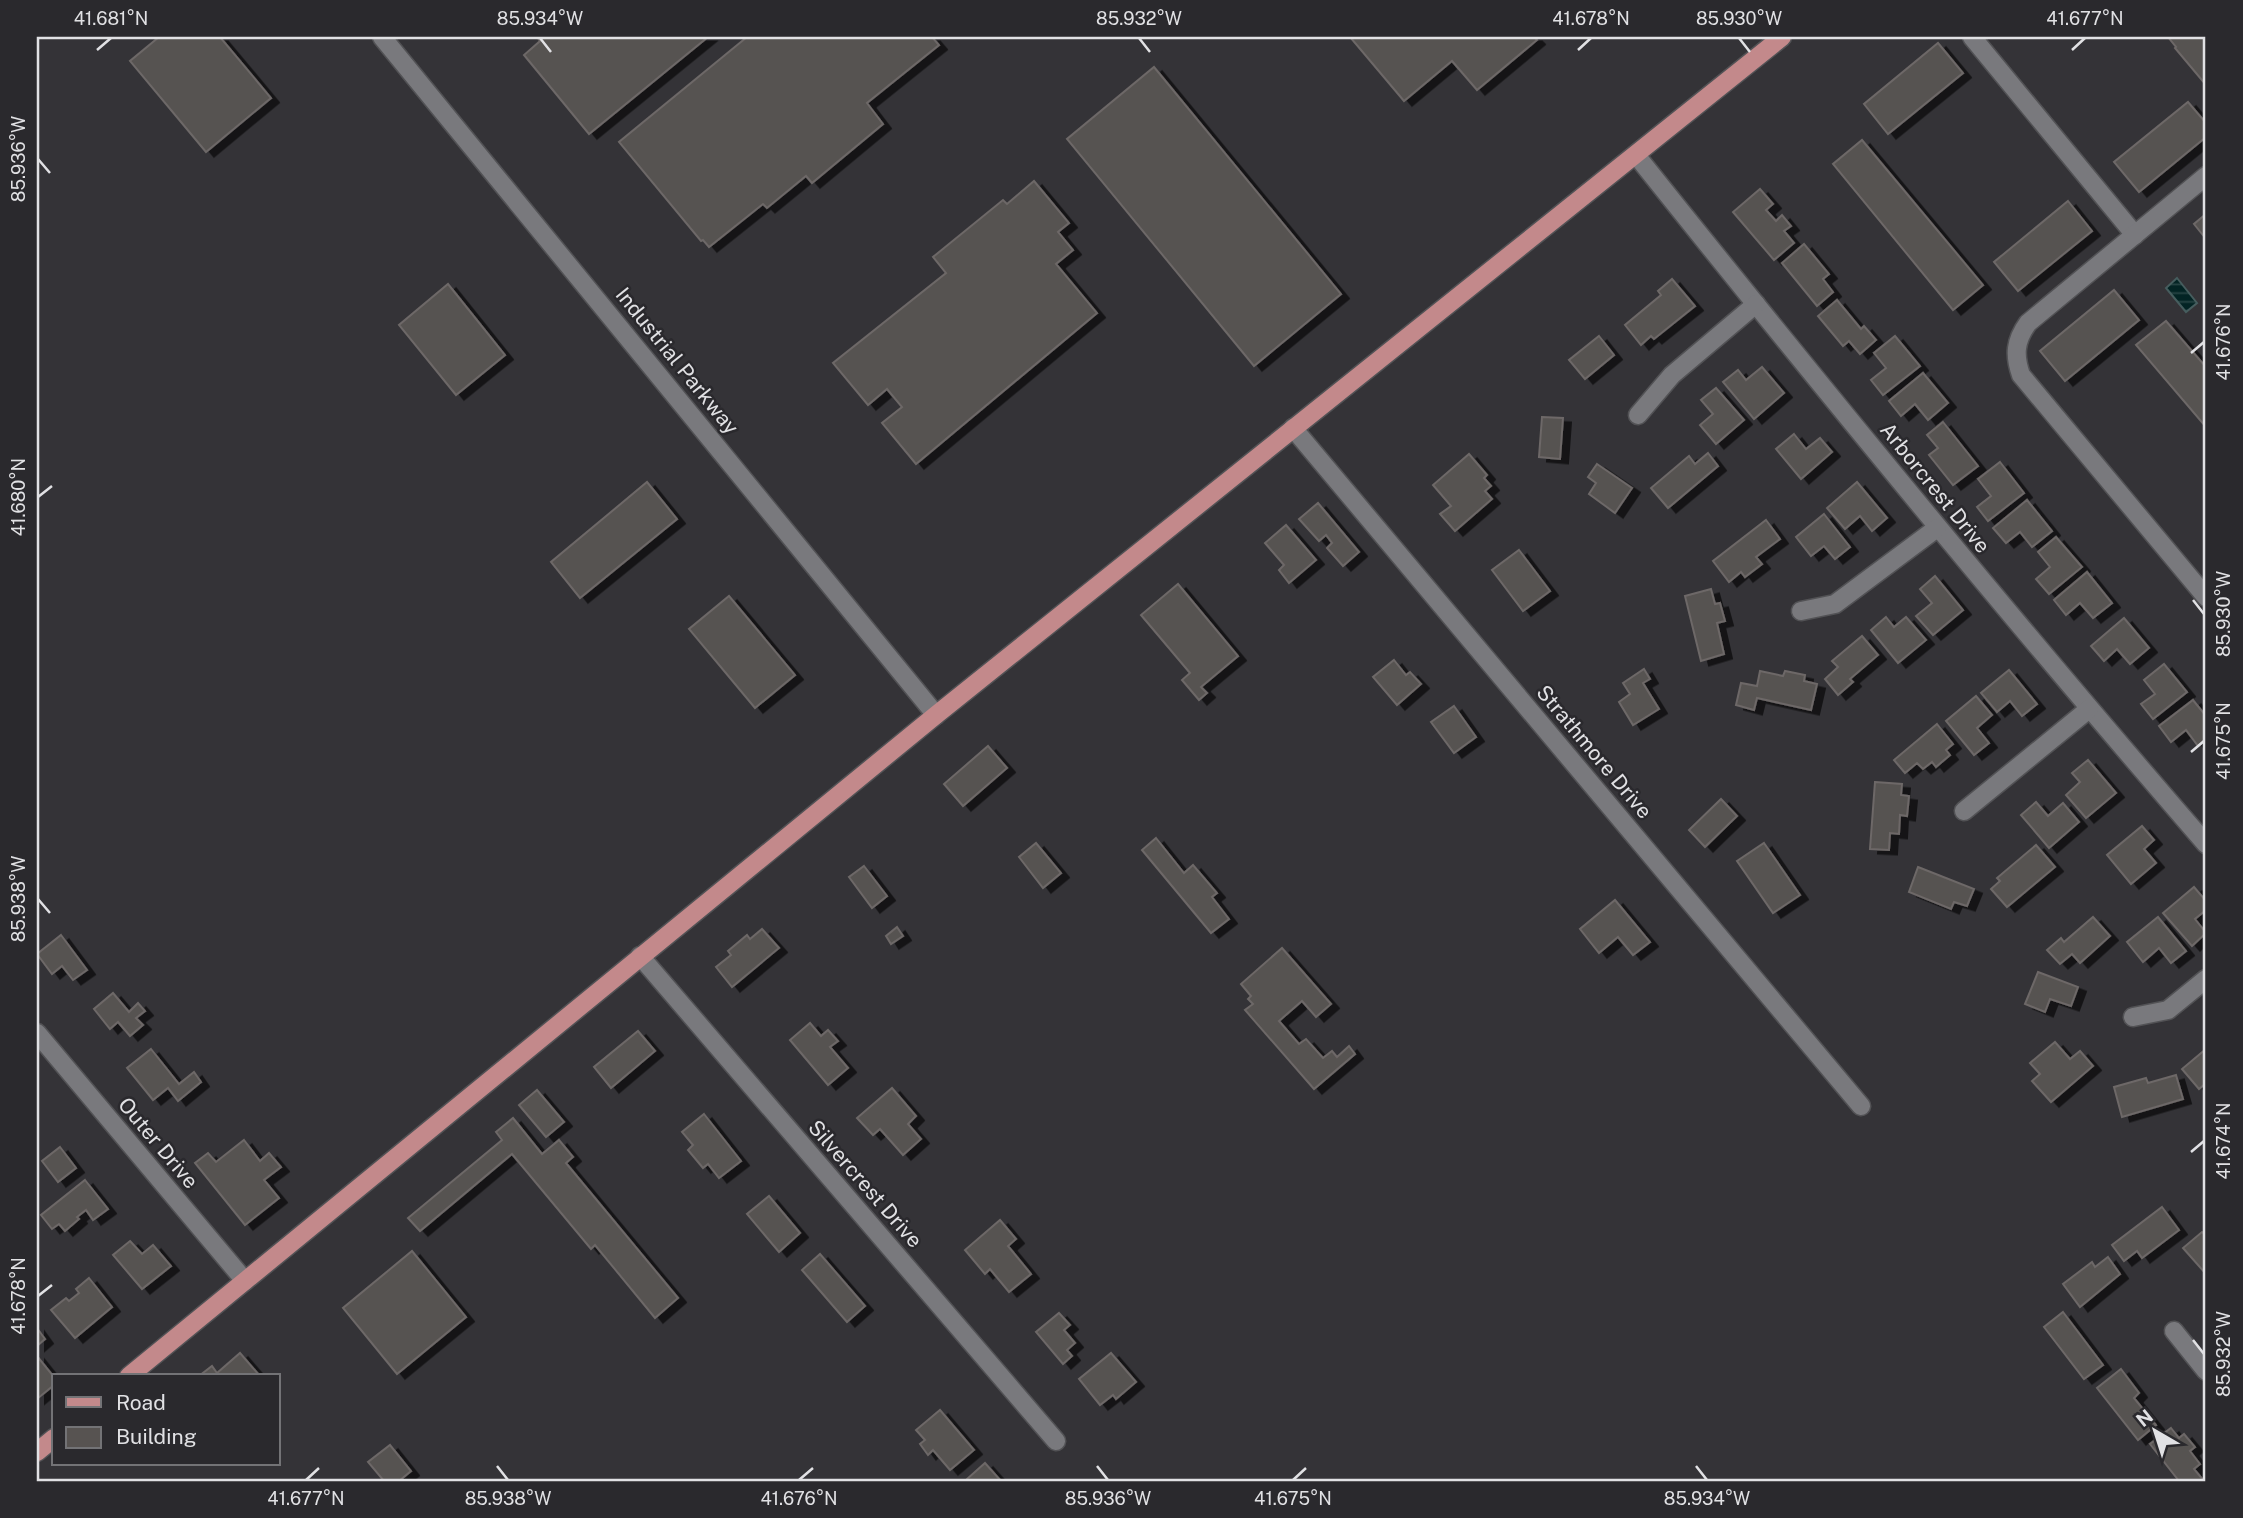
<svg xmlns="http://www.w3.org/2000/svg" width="2243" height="1518" viewBox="0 0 2243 1518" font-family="'Public Sans',sans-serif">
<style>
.water{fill:url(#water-rules);stroke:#465d5e;stroke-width:2}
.building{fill:#575351;stroke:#6d6867;stroke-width:2;filter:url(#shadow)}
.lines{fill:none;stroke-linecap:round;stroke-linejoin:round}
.minor-casing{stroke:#525255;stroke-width:21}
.major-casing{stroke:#525255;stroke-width:21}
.minor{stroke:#79797d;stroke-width:18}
.major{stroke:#c3898b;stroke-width:18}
.ticks{fill:none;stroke:#e1e1e4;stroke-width:2.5}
.labels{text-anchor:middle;stroke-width:5;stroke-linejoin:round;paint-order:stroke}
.street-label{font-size:21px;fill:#e1e1e4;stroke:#2a292d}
.neatline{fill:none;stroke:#e1e1e4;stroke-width:2.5}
.ticks-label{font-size:18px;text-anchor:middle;fill:#e1e1e4}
</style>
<defs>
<pattern id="water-rules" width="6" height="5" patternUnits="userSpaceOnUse" patternTransform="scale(1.75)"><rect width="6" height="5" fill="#032424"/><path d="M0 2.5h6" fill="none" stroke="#274444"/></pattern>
<filter id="shadow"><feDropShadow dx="8" dy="4.5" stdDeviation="0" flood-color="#0009"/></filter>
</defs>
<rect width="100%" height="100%" fill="#343337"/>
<!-- water -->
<polygon class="water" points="2177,278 2197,303 2186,312 2166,288"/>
<!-- building -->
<g class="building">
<polygon points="159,37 220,37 271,98 206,152 130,61"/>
<polygon points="537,37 708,37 589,134 524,55 540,41"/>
<polygon points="747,37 932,37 939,45 867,103 883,124 812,183 806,176 767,208 763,204 709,247 703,240 701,241 619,142"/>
<polygon points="1350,37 1534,37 1537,40 1477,90 1452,61 1404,101"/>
<polygon points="2168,37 2206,37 2206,85 2175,48 2176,47"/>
<polygon points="1938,43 1963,73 1888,134 1864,104"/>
<polygon points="1154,67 1341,294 1254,366 1067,139"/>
<polygon points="2188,102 2206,123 2206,137 2139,192 2114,162"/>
<polygon points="1862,140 1983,285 1953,310 1833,164"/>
<polygon points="1034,181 1069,223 1058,232 1073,250 1056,264 1097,313 916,464 882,423 902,407 887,389 868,405 833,363 946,273 933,257 1003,200 1007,204"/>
<polygon points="1760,189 1773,204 1766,210 1776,221 1782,215 1791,226 1784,231 1794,243 1774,260 1733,212"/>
<polygon points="2068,201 2092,231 2018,291 1994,262"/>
<polygon points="2206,214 2206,239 2194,224"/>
<polygon points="1804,244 1829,274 1823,279 1833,292 1817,306 1782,263"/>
<polygon points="1672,279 1695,306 1654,339 1651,336 1641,345 1625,325 1661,295 1658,291"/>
<polygon points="448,284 505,355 456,395 399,325"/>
<polygon points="2114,290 2139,320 2065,381 2040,351"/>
<polygon points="1837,300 1861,329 1864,326 1876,340 1860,354 1849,341 1843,346 1818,316"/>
<polygon points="2166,321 2206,367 2206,427 2136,345"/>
<polygon points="1599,336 1614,355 1585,379 1569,360"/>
<polygon points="1895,336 1920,366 1883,395 1871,380 1886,368 1874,353"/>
<polygon points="1762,367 1784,393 1754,419 1723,382 1738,370 1746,380"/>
<polygon points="1923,373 1948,403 1928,420 1915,404 1901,416 1889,401"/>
<polygon points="1716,388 1744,420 1716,444 1700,425 1713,414 1701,400"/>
<polygon points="1542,417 1563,418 1560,459 1539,457"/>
<polygon points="1943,422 1978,466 1953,485 1929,455 1938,448 1927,435"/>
<polygon points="1794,434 1806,449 1820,438 1832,452 1801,479 1776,449"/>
<polygon points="1708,453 1718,466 1668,508 1651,488 1689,456 1695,464"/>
<polygon points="1469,454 1487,475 1484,478 1491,486 1485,491 1492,499 1455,531 1440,514 1451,506 1433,485"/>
<polygon points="2000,462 2024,493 1988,521 1977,507 1991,496 1978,479"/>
<polygon points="1597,464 1632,488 1615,513 1589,494 1596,483 1588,477"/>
<polygon points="647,482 677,519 580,598 551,562"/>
<polygon points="1857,482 1887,518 1872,531 1860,516 1845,529 1827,508"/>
<polygon points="2027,500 2052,531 2032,547 2020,532 2006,543 1993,528"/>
<polygon points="1318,503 1359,552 1343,566 1327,548 1332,543 1326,535 1319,541 1299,519"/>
<polygon points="1824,514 1850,547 1835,559 1824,546 1811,556 1796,537"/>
<polygon points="1766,520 1780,539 1756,557 1762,564 1745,577 1741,572 1729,582 1713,561"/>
<polygon points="1286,525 1316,560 1289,583 1279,570 1284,565 1265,543"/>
<polygon points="2056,537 2082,567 2049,594 2036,579 2050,567 2038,552"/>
<polygon points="1519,550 1550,591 1523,611 1492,570"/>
<polygon points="2087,572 2112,603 2093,618 2080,603 2066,615 2054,600"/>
<polygon points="1935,576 1963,610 1933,635 1916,616 1932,603 1920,589"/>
<polygon points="1178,584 1238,656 1201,687 1207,693 1199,700 1182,680 1190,673 1141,615"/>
<polygon points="1711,589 1715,604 1720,603 1725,621 1717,623 1724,654 1701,661 1685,596"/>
<polygon points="729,596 795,675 755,708 689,629"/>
<polygon points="1886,617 1894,627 1906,617 1926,640 1898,663 1871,630"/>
<polygon points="2124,618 2149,648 2130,664 2117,649 2104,661 2091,646"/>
<polygon points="1862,636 1878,655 1850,679 1853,682 1838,695 1825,679 1838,667 1832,661"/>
<polygon points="1394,660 1406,675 1410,672 1421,684 1397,705 1373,677"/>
<polygon points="2164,664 2187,692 2153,719 2141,704 2155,694 2144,680"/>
<polygon points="1644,669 1650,679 1643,683 1659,709 1633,725 1619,702 1630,694 1623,683"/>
<polygon points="2009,670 2037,704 2022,716 2010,701 1997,712 1981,693"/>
<polygon points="1760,671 1783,676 1785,671 1805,675 1804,681 1817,684 1811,710 1757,698 1754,710 1736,705 1741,683 1757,686"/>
<polygon points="1976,696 1992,715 1977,728 1989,743 1974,755 1946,721"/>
<polygon points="2193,700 2206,716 2206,739 2198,746 2186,730 2171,742 2159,726"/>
<polygon points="1454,706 1476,737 1454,753 1431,722"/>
<polygon points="1937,724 1953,744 1946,750 1950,755 1936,767 1932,762 1923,769 1917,763 1905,773 1894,760"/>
<polygon points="988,746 1007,768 963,806 944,784"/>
<polygon points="2088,760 2116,793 2086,818 2066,795 2080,782 2072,773"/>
<polygon points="1875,782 1902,784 1901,795 1909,796 1907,816 1900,815 1899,834 1890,833 1889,850 1870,849"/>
<polygon points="1721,799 1737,816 1705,847 1689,830"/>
<polygon points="2036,802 2048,816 2063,803 2079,822 2049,848 2021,815"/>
<polygon points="2142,826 2154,840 2144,849 2156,863 2131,884 2107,855"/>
<polygon points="1156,838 1184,873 1193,865 1217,893 1212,897 1229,919 1211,933 1142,850"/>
<polygon points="1036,843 1061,873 1043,888 1019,857"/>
<polygon points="1764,843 1800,895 1773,913 1737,861"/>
<polygon points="2036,845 2055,867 2007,907 1991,889 2000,881 1997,878"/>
<polygon points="864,866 887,896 872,908 849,877"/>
<polygon points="1918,867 1974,889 1967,906 1954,902 1951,909 1909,892"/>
<polygon points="2194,887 2206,901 2206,910 2195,919 2206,933 2192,946 2163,913"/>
<polygon points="1615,900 1650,942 1633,955 1618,937 1599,953 1580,929"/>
<polygon points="2093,917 2110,936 2080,963 2072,954 2060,964 2047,950 2061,938 2064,942"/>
<polygon points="2158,917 2186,951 2171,963 2159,948 2143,962 2127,942"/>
<polygon points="897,927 903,936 891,944 886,936"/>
<polygon points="762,929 779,948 732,987 716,967 731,955 728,951 747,935 750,939"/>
<polygon points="61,935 87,970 73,980 62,966 52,974 37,954"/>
<polygon points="1282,948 1331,1004 1316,1017 1302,1001 1279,1021 1299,1044 1306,1039 1323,1058 1332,1051 1337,1057 1349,1046 1355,1054 1314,1089 1245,1010 1253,1004 1248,999 1251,996 1241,984"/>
<polygon points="2038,972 2078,987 2071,1006 2050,999 2045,1012 2025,1004"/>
<polygon points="113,993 129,1012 138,1003 145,1011 136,1018 143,1025 130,1036 118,1022 110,1029 94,1009"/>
<polygon points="810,1023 821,1036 828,1030 838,1041 830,1047 848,1068 828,1085 790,1040"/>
<polygon points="638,1031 655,1051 611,1088 594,1067"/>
<polygon points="2055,1042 2070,1059 2080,1051 2093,1066 2051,1102 2032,1081 2040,1074 2030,1063"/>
<polygon points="151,1049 179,1084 194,1072 201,1082 178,1101 168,1088 153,1100 127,1068"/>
<polygon points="2206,1049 2206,1083 2199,1089 2182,1069"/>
<polygon points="2176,1075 2183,1099 2122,1117 2114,1087 2146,1078 2148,1083"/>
<polygon points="892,1088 916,1116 908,1124 921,1139 903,1155 880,1129 873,1135 857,1118"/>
<polygon points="537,1090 564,1122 546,1137 519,1105"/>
<polygon points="704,1114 741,1161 719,1178 708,1164 703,1168 688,1150 693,1145 682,1132"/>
<polygon points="513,1118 542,1154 559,1140 573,1157 566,1163 678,1298 655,1318 595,1245 591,1249 512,1154 420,1231 408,1218 502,1140 496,1132"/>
<polygon points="244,1140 260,1161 269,1153 281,1167 264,1180 279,1198 245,1225 195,1163 208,1153 216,1162"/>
<polygon points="60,1147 76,1168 58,1182 42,1161"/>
<polygon points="85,1180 108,1209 93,1220 86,1210 77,1217 79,1219 65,1231 59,1224 52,1229 41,1215"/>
<polygon points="769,1196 800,1233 779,1252 747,1214"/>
<polygon points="2162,1207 2179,1230 2142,1258 2137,1251 2124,1261 2112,1245"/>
<polygon points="1000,1220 1016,1239 1008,1246 1031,1274 1009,1292 990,1269 985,1274 965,1250"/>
<polygon points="2202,1232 2206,1236 2206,1274 2183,1248"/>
<polygon points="130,1241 142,1254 153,1245 171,1266 142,1289 113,1255"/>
<polygon points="412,1251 466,1317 397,1374 343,1308"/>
<polygon points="820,1254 865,1306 847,1322 802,1270"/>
<polygon points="2108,1257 2120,1274 2080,1307 2063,1284 2092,1262 2095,1267"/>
<polygon points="89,1278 112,1307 75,1338 51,1310 66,1298 69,1301 79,1293 76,1289"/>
<polygon points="2063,1312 2103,1365 2084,1379 2044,1327"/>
<polygon points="1059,1313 1070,1325 1064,1330 1075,1343 1067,1350 1072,1356 1063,1364 1036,1332"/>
<polygon points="37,1328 45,1339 37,1346"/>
<polygon points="240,1353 260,1376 199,1376 212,1366 217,1373"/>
<polygon points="1111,1353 1136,1382 1116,1399 1113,1395 1100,1405 1079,1379"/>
<polygon points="37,1356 54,1377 54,1385 37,1399"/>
<polygon points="2121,1369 2139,1393 2134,1398 2156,1425 2138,1440 2097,1388"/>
<polygon points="940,1410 974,1450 950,1470 933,1450 928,1455 920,1444 925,1440 916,1430"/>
<polygon points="2171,1428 2179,1438 2184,1434 2195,1447 2190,1451 2200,1464 2194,1469 2204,1481 2179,1481 2150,1444"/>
<polygon points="390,1445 411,1471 399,1481 384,1481 368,1462"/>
<polygon points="985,1463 1001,1481 969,1481 967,1479"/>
</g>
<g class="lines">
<defs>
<g id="minor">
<polyline points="382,37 936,715"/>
<polyline points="1972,37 2135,235"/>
<path d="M 1636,155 C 1822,388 2011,619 2206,844"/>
<path d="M 2206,176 L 2028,323 C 2015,341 2014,355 2021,375 L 2206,597"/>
<polyline points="1638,415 1672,375 1756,304"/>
<polyline points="1293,428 1861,1106"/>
<polyline points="1801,611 1835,604 1937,528"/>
<polyline points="1964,811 2089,709"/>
<polyline points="640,956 1056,1441"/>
<polyline points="2133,1017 2168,1010 2206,979"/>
<polyline points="37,1033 245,1281"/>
<polyline points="2174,1331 2206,1371"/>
</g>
<g id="major">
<polyline points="129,1376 936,715 1782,37"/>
<polyline points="37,1452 54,1438"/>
</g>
</defs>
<!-- minor casing -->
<use href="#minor" class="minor-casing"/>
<!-- major casing -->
<use href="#major" class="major-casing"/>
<!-- minor -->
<use href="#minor" class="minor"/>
<!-- major -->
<use href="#major" class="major"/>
</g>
<!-- ticks -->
<path class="ticks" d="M 540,38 L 551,52M 1139,38 L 1150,52M 1739,38 L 1750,52M 97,50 L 111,38M 1578,50 L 1591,38M 2072,50 L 2085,38M 38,159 L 50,173M 2191,353 L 2204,342M 38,497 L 52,486M 2193,600 L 2204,614M 2191,752 L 2204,741M 38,899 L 50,913M 2191,1152 L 2204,1141M 38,1296 L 52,1285M 2193,1340 L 2204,1354M 497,1466 L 508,1480M 1097,1466 L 1108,1480M 1696,1466 L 1707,1480M 306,1480 L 319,1468M 799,1480 L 813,1468M 1293,1480 L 1306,1468"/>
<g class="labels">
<!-- street labels -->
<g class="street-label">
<text transform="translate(677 361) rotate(51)" y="7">Industrial Parkway</text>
<text transform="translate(1935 488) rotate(51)" y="7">Arborcrest Drive</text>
<text transform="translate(1594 752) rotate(50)" y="7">Strathmore Drive</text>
<text transform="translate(158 1143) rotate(50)" y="7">Outer Drive</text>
<text transform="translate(865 1184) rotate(49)" y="7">Silvercrest Drive</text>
</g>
</g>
<!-- border -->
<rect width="2243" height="1518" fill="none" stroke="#2a292d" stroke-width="77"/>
<!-- legend -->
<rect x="52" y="1374" width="228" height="91" fill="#2a292d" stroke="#737376" stroke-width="2"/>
<rect x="66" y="1397" width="35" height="10" fill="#c3898b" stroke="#737376" stroke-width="2"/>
<text x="116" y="1410" font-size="21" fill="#e1e1e4">Road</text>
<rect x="66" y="1427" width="35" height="21" fill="#575351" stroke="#737376" stroke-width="2"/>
<text x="116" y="1444" font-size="21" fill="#e1e1e4">Building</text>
<!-- north arrow -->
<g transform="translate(2155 1431) rotate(321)" stroke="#2a292d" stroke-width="5" paint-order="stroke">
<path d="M0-5L12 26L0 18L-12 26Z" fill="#e1e1e4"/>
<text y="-10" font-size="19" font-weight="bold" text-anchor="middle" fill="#e1e1e4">N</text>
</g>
<rect x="38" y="38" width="2166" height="1442" class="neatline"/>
<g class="ticks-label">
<text x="111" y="25">41.681°N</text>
<text x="540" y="25">85.934°W</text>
<text x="1139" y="25">85.932°W</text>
<text x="1591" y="25">41.678°N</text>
<text x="1739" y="25">85.930°W</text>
<text x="2085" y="25">41.677°N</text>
<text transform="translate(19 159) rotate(-90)" y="6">85.936°W</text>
<text transform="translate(2224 342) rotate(-90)" y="6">41.676°N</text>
<text transform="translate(19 497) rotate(-90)" y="6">41.680°N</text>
<text transform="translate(2224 614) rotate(-90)" y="6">85.930°W</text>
<text transform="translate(2224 741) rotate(-90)" y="6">41.675°N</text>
<text transform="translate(19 899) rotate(-90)" y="6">85.938°W</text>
<text transform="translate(2224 1141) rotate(-90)" y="6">41.674°N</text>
<text transform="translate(19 1296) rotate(-90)" y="6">41.678°N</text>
<text transform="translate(2224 1354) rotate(-90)" y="6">85.932°W</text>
<text x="306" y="1505">41.677°N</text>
<text x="508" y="1505">85.938°W</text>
<text x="799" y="1505">41.676°N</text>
<text x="1108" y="1505">85.936°W</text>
<text x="1293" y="1505">41.675°N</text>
<text x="1707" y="1505">85.934°W</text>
</g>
</svg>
